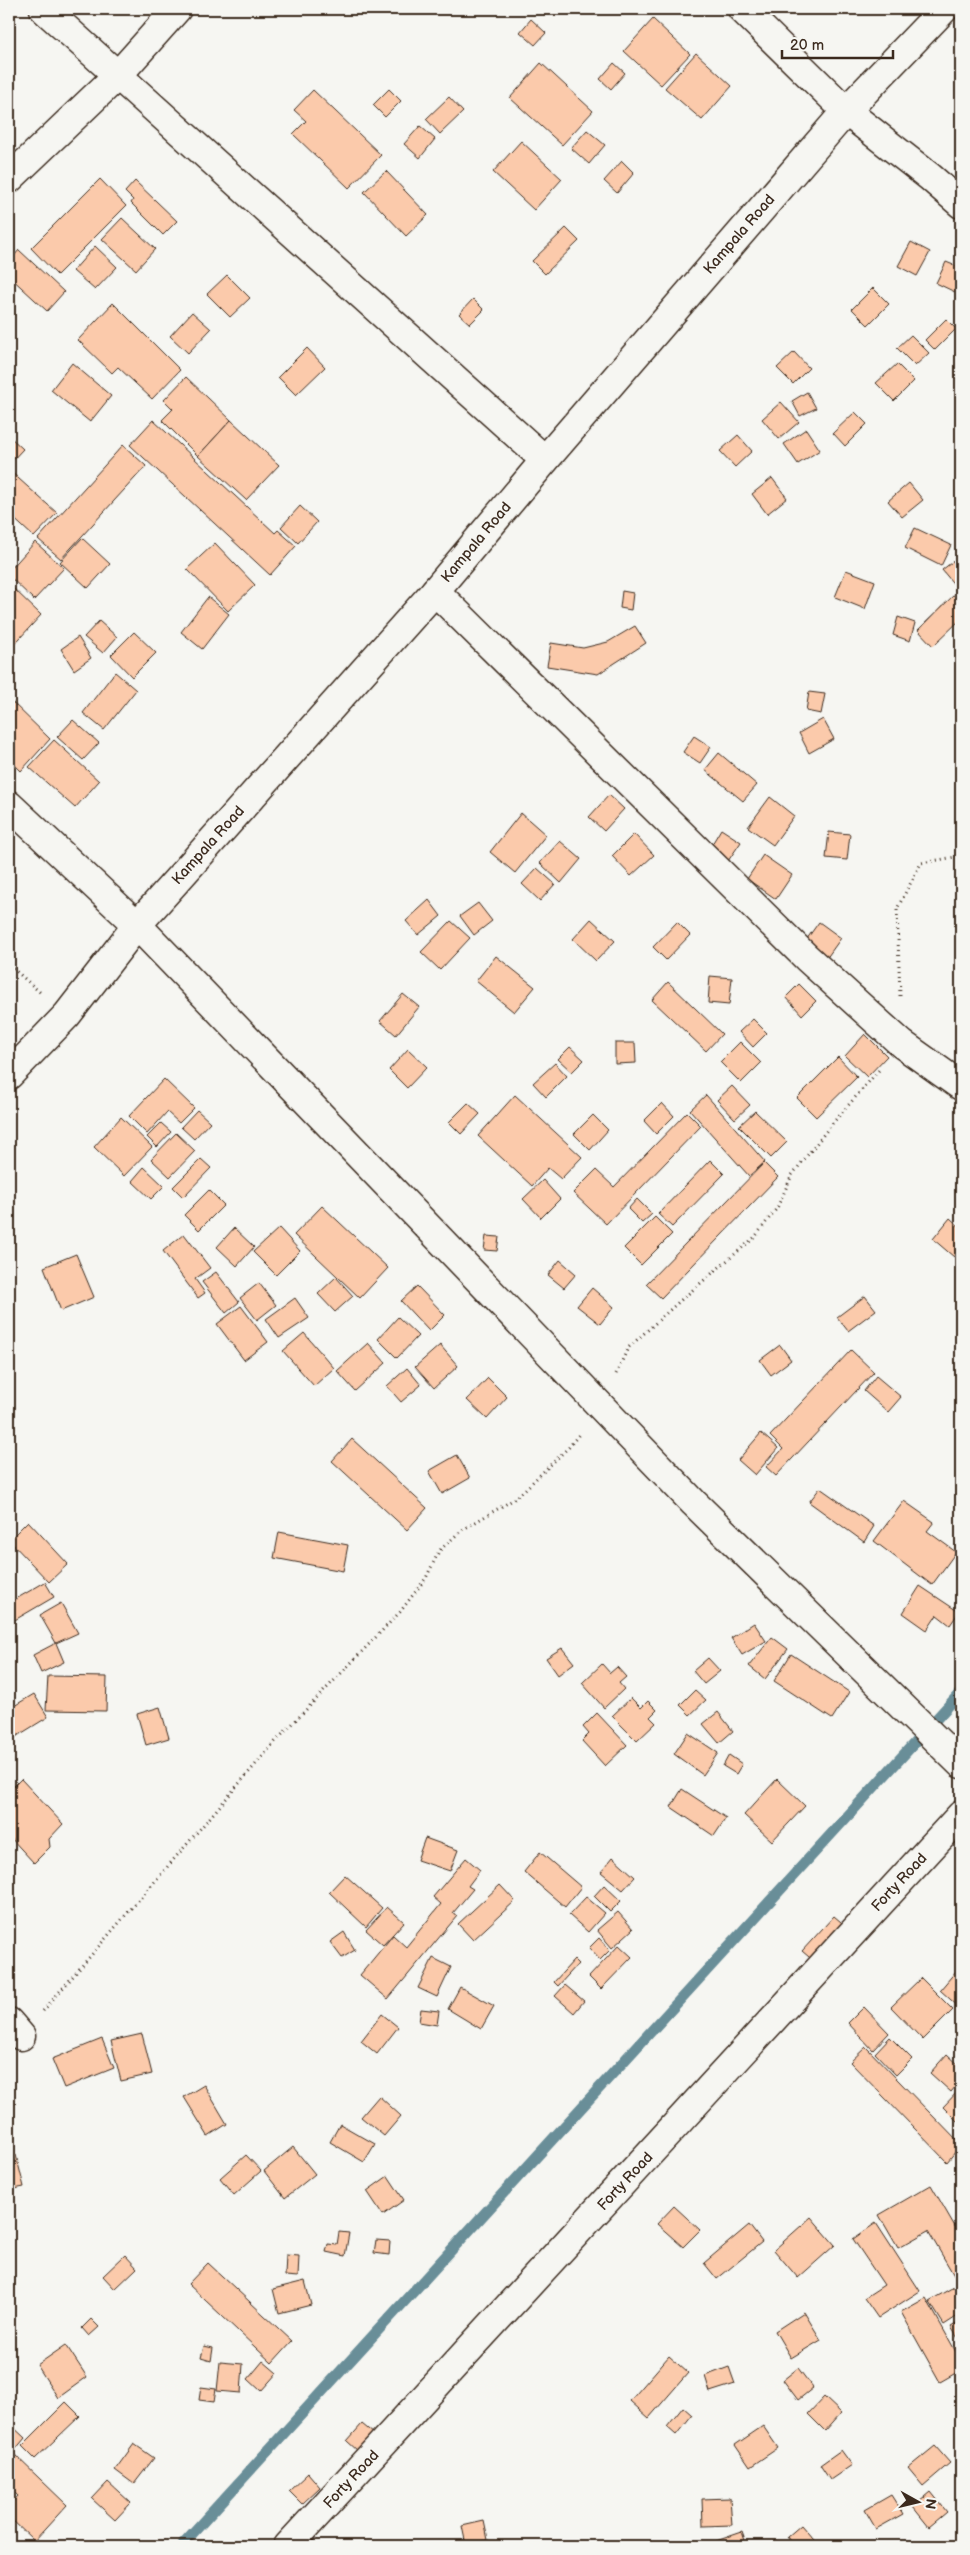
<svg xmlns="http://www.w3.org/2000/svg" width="970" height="2555" viewBox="0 0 970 2555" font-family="'Balsamiq Sans',sans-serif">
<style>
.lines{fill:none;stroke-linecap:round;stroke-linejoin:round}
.stream{stroke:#698e98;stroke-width:11}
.building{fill:#fbcaab;stroke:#3b2a1e}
.minor-casing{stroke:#3b2a1e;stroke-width:31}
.path{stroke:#3b2a1e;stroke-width:3;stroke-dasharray:1 4;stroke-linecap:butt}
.minor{stroke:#f6f6f2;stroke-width:28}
.labels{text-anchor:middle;stroke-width:4;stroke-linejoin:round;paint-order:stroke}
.street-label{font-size:15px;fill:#3b2a1e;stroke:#f6f6f2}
</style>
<rect width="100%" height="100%" fill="#f6f6f2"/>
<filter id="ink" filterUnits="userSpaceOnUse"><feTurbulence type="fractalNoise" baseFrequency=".02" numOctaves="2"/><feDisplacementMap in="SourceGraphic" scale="10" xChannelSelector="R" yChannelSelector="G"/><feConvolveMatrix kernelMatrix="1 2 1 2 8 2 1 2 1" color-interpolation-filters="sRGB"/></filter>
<g filter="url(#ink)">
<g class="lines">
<!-- stream -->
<polyline class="stream" points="181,2546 961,1692"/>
</g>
<!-- building -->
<g class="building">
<polygon points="531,19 546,33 535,45 520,32"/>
<polygon points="653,19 690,54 661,85 624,51"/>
<polygon points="696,53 732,86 702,120 665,88"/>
<polygon points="541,63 593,111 562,145 510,98"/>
<polygon points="614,63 625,73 611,89 600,79"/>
<polygon points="389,89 401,101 385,117 373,105"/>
<polygon points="313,90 381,155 349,188 293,134 306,121 294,110"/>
<polygon points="449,97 463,112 440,134 426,119"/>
<polygon points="420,126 435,139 420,158 404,144"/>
<polygon points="587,130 605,145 589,164 571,148"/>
<polygon points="521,141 562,179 534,210 493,172"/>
<polygon points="622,161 634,173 617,193 604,181"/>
<polygon points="386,171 428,215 406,236 364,192"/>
<polygon points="100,179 126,206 57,275 31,248"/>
<polygon points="135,181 177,221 163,235 131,203 133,200 125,192"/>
<polygon points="122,218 155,249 136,270 102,239"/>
<polygon points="566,228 579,241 545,274 532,261"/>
<polygon points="911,242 930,252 917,276 898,266"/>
<polygon points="95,246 117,267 95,290 73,271"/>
<polygon points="19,250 64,292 47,311 9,276 9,262"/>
<polygon points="946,262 961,268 961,278 955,292 936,283"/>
<polygon points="227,275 250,298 230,317 207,294"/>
<polygon points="873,288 889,304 868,325 852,309"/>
<polygon points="473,299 484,310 470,324 459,314"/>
<polygon points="113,303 180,370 152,399 118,367 112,373 78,340"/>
<polygon points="192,312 211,329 188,353 170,336"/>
<polygon points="946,319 956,329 935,350 925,340"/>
<polygon points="911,335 929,353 915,366 897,348"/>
<polygon points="307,348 325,367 296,395 278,377"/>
<polygon points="794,352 809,368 793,384 777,368"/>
<polygon points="72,363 111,396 90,422 51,390"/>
<polygon points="897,364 914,381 894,401 876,383"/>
<polygon points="186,377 231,420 198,456 162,420 173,409 164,400"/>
<polygon points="807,392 816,408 800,416 792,401"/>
<polygon points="781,402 799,422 779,439 762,419"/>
<polygon points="855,412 867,424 845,446 833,433"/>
<polygon points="153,420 275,533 278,530 296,546 270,575 130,445"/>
<polygon points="231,420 279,465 246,500 198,456"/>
<polygon points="806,429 820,450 798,464 784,444"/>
<polygon points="738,435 752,451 735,467 720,451"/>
<polygon points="9,436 23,449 9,464"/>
<polygon points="123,445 146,466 61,559 38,539"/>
<polygon points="9,470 57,513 34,537 9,514"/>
<polygon points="772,478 787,498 767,514 752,494"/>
<polygon points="909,483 923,500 902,517 888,501"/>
<polygon points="300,506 317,522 298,543 281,527"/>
<polygon points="915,528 951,545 941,566 905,548"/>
<polygon points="82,538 110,564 88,588 60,562"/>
<polygon points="35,542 64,568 34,600 9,576 9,571"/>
<polygon points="215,543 255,585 228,611 187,569"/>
<polygon points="961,555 961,585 957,588 942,570"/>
<polygon points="846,570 875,581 865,609 835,597"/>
<polygon points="11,586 41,615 9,650 9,588"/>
<polygon points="622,591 633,593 631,610 620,608"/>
<polygon points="956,593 961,598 961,619 933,646 918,630"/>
<polygon points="208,597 229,614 202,649 181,632"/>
<polygon points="898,617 915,623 910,641 893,635"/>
<polygon points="99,621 117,637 103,653 84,637"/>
<polygon points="635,626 646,643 598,674 547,666 551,643 583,648 608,642"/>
<polygon points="134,632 156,653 132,677 111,655"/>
<polygon points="78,637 91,658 74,670 61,649"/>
<polygon points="115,672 136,690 104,730 83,713"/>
<polygon points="809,692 825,694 821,714 806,711"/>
<polygon points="9,699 50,739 21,771 9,759"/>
<polygon points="823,719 834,739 809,753 799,733"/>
<polygon points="73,720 99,743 83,760 57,737"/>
<polygon points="694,736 711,747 700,763 683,752"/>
<polygon points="54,740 99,781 75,808 29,767"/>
<polygon points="719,753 757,785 743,801 705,770"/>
<polygon points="609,795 624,809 604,831 589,817"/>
<polygon points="770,797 794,816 773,845 748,827"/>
<polygon points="521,813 546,835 515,873 490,852"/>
<polygon points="721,829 741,842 728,861 709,849"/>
<polygon points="829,832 850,834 847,860 826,858"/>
<polygon points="634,834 654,855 631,876 612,856"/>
<polygon points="560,841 581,859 561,883 540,863"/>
<polygon points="763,855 792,875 776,899 747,879"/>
<polygon points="537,868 555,884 540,901 522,884"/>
<polygon points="429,900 441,916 418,935 406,921"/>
<polygon points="478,903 492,921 474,935 460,916"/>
<polygon points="591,919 615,941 596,961 573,939"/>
<polygon points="451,921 470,938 440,970 421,952"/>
<polygon points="677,922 690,935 666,960 653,947"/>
<polygon points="819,922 841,938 826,959 804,943"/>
<polygon points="496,956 535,987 514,1012 476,981"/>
<polygon points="710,976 732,978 729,1005 708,1003"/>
<polygon points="668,982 722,1034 706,1051 652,1000"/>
<polygon points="799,984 816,1001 802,1015 786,997"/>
<polygon points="403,994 419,1007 396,1035 380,1021"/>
<polygon points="753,1019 767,1033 753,1047 739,1032"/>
<polygon points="865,1034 887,1056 867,1077 845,1056"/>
<polygon points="740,1042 761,1063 741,1083 720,1062"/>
<polygon points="615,1043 635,1043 636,1063 615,1064"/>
<polygon points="570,1047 584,1060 572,1072 558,1059"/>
<polygon points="408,1049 427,1067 407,1088 389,1070"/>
<polygon points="838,1057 857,1077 816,1117 797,1098"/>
<polygon points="555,1063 567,1076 546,1097 533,1083"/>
<polygon points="164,1079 194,1108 179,1123 167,1112 147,1134 129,1116"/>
<polygon points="732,1086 750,1105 735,1119 717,1100"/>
<polygon points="515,1095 582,1157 561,1179 548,1168 532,1186 478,1136"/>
<polygon points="706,1095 765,1162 749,1176 690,1110"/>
<polygon points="468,1103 480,1114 461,1134 449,1122"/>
<polygon points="662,1103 674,1116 656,1134 644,1121"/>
<polygon points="197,1110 210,1122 194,1139 181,1127"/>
<polygon points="755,1111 787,1142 771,1158 739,1126"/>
<polygon points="687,1112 701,1126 606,1224 573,1193 596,1170 614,1187"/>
<polygon points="593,1115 608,1130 590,1150 574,1134"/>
<polygon points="121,1117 152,1147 124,1176 94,1147"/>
<polygon points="161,1123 171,1132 157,1147 147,1137"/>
<polygon points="176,1133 195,1151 170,1177 151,1159"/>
<polygon points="201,1159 211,1168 183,1197 173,1187"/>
<polygon points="710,1160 724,1174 672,1227 658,1214"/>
<polygon points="764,1163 778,1177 661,1298 646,1284"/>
<polygon points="144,1167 164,1186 151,1199 132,1181"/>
<polygon points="543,1180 560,1199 541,1218 523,1199"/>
<polygon points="209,1190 224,1205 199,1230 184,1215"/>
<polygon points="637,1199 652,1214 642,1223 628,1209"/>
<polygon points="322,1206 388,1268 360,1298 294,1235"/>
<polygon points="655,1217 672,1234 641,1265 624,1248"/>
<polygon points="950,1218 961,1228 961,1249 954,1257 933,1239"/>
<polygon points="234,1228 254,1247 237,1266 217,1247"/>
<polygon points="279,1228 300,1251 276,1275 253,1252"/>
<polygon points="184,1234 210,1268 195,1279 205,1293 198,1298 163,1251"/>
<polygon points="486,1236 499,1237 497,1251 484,1250"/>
<polygon points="76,1254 94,1297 61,1311 44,1267"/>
<polygon points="560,1260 576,1274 564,1288 548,1275"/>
<polygon points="216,1272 239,1302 226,1313 202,1282"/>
<polygon points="336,1277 353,1296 335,1312 318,1294"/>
<polygon points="259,1283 276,1305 257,1320 240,1298"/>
<polygon points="417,1286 445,1315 429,1331 401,1301"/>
<polygon points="592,1288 614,1307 600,1324 577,1306"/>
<polygon points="865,1296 876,1310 848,1331 837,1317"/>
<polygon points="295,1298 309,1318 279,1338 266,1319"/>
<polygon points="241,1306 268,1342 244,1360 217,1324"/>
<polygon points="398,1317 418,1336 397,1358 378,1339"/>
<polygon points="304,1333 334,1368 314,1386 283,1351"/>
<polygon points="368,1343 386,1363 355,1391 337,1371"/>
<polygon points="440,1345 458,1366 434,1388 415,1367"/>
<polygon points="780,1345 791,1360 771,1375 760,1360"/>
<polygon points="851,1350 874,1372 776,1476 766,1467 783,1449 770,1436"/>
<polygon points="407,1368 421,1385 401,1402 387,1386"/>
<polygon points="876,1376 901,1397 888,1412 864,1391"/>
<polygon points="488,1378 507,1397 487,1419 467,1400"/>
<polygon points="761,1433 778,1448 755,1475 738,1460"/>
<polygon points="352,1439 427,1508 407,1530 332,1461"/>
<polygon points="457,1455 470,1478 442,1494 429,1471"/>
<polygon points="820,1488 874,1526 864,1542 809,1502"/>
<polygon points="904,1501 934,1522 927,1531 956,1552 932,1585 874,1541"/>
<polygon points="28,1521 68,1564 49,1582 9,1540"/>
<polygon points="279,1532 348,1545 343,1571 274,1558"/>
<polygon points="45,1582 54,1597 13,1621 9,1613 9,1603"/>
<polygon points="920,1586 959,1612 950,1625 937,1615 927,1630 903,1613"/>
<polygon points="61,1603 78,1633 56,1643 40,1615"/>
<polygon points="754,1623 766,1641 742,1655 731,1638"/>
<polygon points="772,1637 788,1649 765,1679 749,1666"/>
<polygon points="56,1643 64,1662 41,1673 33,1655"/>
<polygon points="562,1648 574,1663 558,1675 546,1658"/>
<polygon points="791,1654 849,1692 832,1719 774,1681"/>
<polygon points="708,1658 720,1671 704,1684 693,1671"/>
<polygon points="602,1664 610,1673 617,1667 626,1677 619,1683 624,1689 604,1708 582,1683"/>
<polygon points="48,1676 107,1677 106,1711 46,1710"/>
<polygon points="695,1690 706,1700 690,1715 680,1705"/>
<polygon points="34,1694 48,1717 9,1741 9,1709"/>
<polygon points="631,1698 641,1708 648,1701 657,1710 650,1717 656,1723 637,1741 612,1716"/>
<polygon points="160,1707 169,1738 146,1745 137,1714"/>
<polygon points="718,1712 733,1731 719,1743 703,1724"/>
<polygon points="597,1713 627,1745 605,1766 582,1741 589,1734 583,1727"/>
<polygon points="688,1733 718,1753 703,1775 674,1754"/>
<polygon points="729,1755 742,1764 736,1774 723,1766"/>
<polygon points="21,1779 63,1824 49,1839 50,1847 34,1863 9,1836 9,1791"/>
<polygon points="777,1779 805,1806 772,1841 744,1815"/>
<polygon points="682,1789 726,1818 714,1836 671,1807"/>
<polygon points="425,1838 458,1850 450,1871 417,1860"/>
<polygon points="540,1852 581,1887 565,1907 524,1872"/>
<polygon points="613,1857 635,1877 623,1890 601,1872"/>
<polygon points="466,1858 480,1870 468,1886 473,1889 453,1913 457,1916 388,1999 360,1975 393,1935 406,1947 441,1904 433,1897"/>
<polygon points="345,1875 382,1908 366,1927 329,1892"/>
<polygon points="500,1885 515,1901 473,1940 458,1924"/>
<polygon points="604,1885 621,1901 610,1912 594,1896"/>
<polygon points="586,1897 605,1913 588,1932 569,1915"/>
<polygon points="387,1907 404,1922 383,1945 366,1930"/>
<polygon points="618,1912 633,1929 612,1948 597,1930"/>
<polygon points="834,1916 848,1928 816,1963 802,1951"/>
<polygon points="344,1932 355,1950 342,1958 330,1942"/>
<polygon points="599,1938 610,1950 600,1960 589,1948"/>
<polygon points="619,1945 632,1957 601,1989 589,1977"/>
<polygon points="433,1958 451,1967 437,1997 418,1988"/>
<polygon points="574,1960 578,1964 558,1986 554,1982"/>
<polygon points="957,1970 961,1973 961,2009 940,1990"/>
<polygon points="921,1978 953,2010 923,2040 891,2007"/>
<polygon points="565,1985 584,2001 574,2013 555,1996"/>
<polygon points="460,1987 494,2006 481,2029 448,2009"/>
<polygon points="864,2007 889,2033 873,2050 848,2023"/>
<polygon points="421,2009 439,2011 437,2025 419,2022"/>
<polygon points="382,2014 398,2027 377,2054 361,2041"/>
<polygon points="142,2034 152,2074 121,2081 111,2041"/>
<polygon points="890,2037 912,2059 896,2075 875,2053"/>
<polygon points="102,2039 114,2068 64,2088 52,2059"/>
<polygon points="866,2047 961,2145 947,2162 850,2062"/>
<polygon points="947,2054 961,2067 961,2080 951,2092 930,2073"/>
<polygon points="204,2085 227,2124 208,2136 184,2097"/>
<polygon points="960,2089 961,2119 958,2122 943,2107"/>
<polygon points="379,2096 401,2116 384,2136 361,2117"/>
<polygon points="340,2124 375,2144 364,2162 330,2142"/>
<polygon points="293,2147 315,2174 285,2198 264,2171"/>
<polygon points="16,2155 24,2187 9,2190 9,2157"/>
<polygon points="246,2155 261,2171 234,2195 220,2178"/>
<polygon points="388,2176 404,2200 383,2215 367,2191"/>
<polygon points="931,2185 961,2237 961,2314 944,2325 929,2301 959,2284 928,2231 898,2248 879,2215"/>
<polygon points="674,2206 700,2230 683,2247 657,2224"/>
<polygon points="811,2217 835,2245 798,2278 774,2250"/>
<polygon points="876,2223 920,2291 878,2318 864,2298 884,2285 853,2239"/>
<polygon points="749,2225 762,2242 717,2279 704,2263"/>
<polygon points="339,2232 349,2233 345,2256 326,2252 328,2244 337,2245"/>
<polygon points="376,2240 390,2241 389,2255 374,2253"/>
<polygon points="125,2255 137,2268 115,2289 103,2276"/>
<polygon points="286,2255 299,2256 298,2277 285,2276"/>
<polygon points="208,2263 292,2341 272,2363 188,2284"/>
<polygon points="305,2281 311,2305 279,2313 273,2289"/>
<polygon points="926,2298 961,2361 961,2370 940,2382 901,2312"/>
<polygon points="804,2312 821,2340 791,2358 775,2331"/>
<polygon points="91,2319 99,2327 89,2336 82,2328"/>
<polygon points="961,2321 961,2343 951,2327"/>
<polygon points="66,2345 87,2377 58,2398 37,2365"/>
<polygon points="204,2346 213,2348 211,2361 201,2358"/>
<polygon points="669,2356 688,2373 649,2418 630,2401"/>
<polygon points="263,2361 277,2373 261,2391 248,2379"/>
<polygon points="220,2362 243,2364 241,2393 217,2391"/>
<polygon points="729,2367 735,2384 710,2392 705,2376"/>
<polygon points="798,2368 813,2388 798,2400 783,2380"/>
<polygon points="201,2387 216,2389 214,2402 199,2400"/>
<polygon points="824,2397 841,2413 825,2431 808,2414"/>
<polygon points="66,2402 80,2416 35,2459 22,2446"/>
<polygon points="683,2407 692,2415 676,2435 667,2427"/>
<polygon points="9,2423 25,2438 9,2457"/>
<polygon points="362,2424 374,2434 358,2451 347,2441"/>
<polygon points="763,2426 778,2448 750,2467 735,2445"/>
<polygon points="134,2444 154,2458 134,2484 115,2470"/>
<polygon points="935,2446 950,2463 923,2486 908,2468"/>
<polygon points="841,2450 852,2465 830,2480 820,2465"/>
<polygon points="14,2454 67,2505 34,2541 9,2517 9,2506 18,2496 9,2487 9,2460"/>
<polygon points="308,2473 320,2487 302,2504 289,2491"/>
<polygon points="108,2482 131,2503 115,2520 92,2499"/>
<polygon points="931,2492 947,2512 929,2527 913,2507"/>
<polygon points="891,2495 903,2514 876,2529 865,2510"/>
<polygon points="730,2498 732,2525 703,2526 702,2499"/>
<polygon points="484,2521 488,2540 466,2545 462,2526"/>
<polygon points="801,2525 819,2546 794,2546 787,2537"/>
<polygon points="742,2532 747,2546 718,2546 716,2541"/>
<polygon points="961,2537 961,2546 951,2546"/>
</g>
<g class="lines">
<defs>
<g id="minor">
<polyline points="44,9 545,460"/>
<polyline points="742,9 846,111 930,177 961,204"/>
<polyline points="9,179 118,75 177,9"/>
<polyline points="435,591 807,958 902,1044 961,1086"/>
<polyline points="9,805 137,925 694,1503 961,1764"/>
<polyline points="9,1075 67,1015 137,925 435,591 545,460 846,111 944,9"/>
<polyline points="9,2022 21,2036"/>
<polyline points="288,2546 961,1815"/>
</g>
</defs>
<!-- minor casing -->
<use href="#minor" class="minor-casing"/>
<!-- path -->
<g class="path">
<polyline points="9,965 42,994"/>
<polyline points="900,996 897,909 921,863 961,856"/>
<polyline points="616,1374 628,1348 682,1299 755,1237 777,1208 792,1175 831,1125 880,1069"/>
<polyline points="43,2011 275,1742 400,1612 426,1578 439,1551 462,1530 516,1498 569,1447 580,1433"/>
</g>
<!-- minor -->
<use href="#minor" class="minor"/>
</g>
</g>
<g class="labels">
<!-- street labels -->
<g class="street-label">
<text transform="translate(739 234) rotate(-49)" y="5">Kampala Road</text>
<text transform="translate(476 542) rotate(-50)" y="5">Kampala Road</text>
<text transform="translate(208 845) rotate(-48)" y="5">Kampala Road</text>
<text transform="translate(899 1882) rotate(-47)" y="5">Forty Road</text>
<text transform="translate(625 2181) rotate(-47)" y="5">Forty Road</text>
<text transform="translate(351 2479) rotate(-47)" y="5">Forty Road</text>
</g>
</g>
<!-- margin -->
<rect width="970" height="2555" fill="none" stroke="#f6f6f2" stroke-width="30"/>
<rect x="15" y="15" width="940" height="2525" fill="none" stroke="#3b2a1e" stroke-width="2" filter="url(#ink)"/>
<!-- north arrow -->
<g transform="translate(918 2502) rotate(98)" stroke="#f6f6f2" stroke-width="4" paint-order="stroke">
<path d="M0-4L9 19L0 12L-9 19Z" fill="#3b2a1e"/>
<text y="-8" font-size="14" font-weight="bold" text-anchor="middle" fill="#3b2a1e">N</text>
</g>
<!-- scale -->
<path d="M782 50v8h111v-8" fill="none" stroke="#3b2a1e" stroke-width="2.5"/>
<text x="790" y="50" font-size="15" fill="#3b2a1e" stroke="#f6f6f2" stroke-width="4" paint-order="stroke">20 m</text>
</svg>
